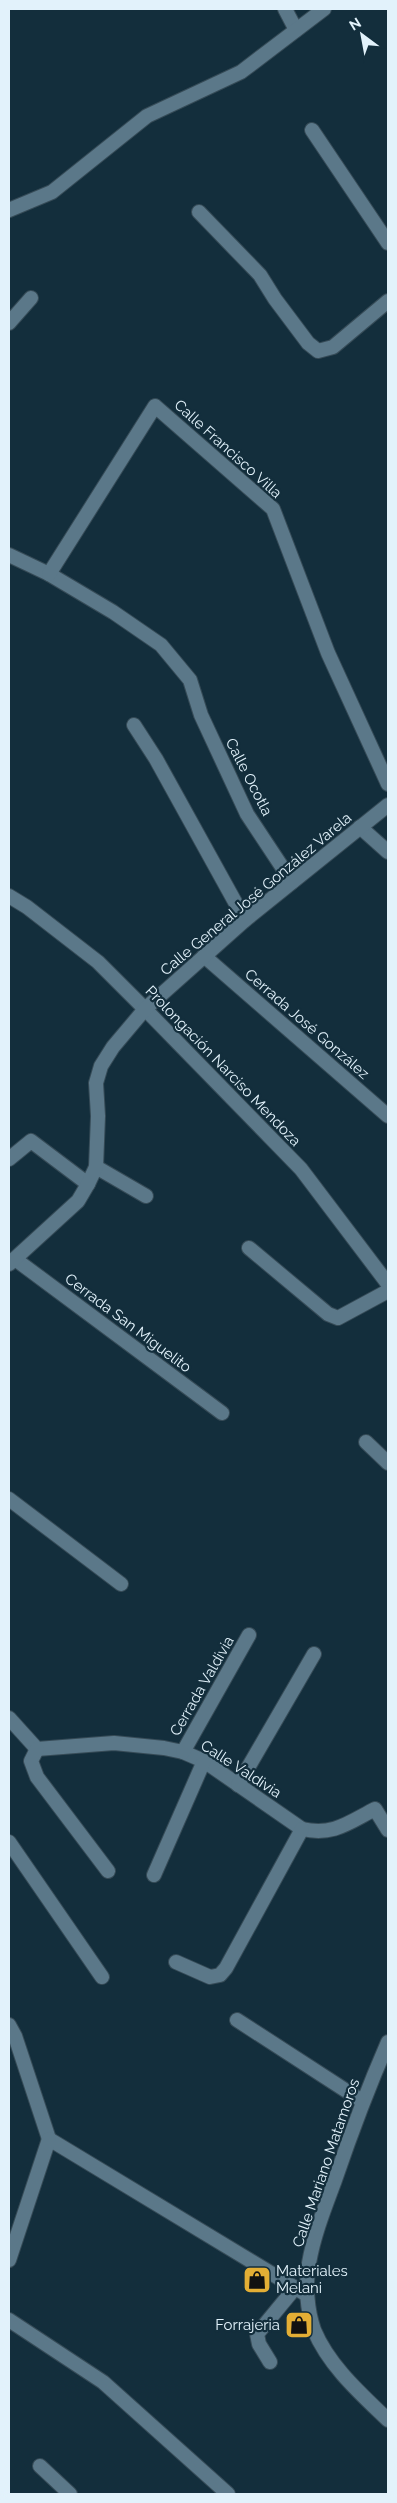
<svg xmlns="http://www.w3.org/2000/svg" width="397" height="2503" viewBox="0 0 397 2503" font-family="Raleway,sans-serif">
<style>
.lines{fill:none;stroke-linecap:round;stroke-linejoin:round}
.minor-casing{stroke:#364b57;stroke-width:16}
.tertiary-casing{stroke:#364b57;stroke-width:16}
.minor{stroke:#5b7889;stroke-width:14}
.tertiary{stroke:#5b7889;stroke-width:14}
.labels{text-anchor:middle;stroke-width:4.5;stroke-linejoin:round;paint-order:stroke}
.street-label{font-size:15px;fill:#e2f2fb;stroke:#132e3c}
.poi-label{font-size:15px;fill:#e2f2fb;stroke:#132e3c;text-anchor:start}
</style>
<rect width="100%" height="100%" fill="#132e3c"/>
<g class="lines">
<defs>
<g id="minor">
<polyline points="285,9 296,30"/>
<polyline points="312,130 388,243"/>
<polyline points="199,212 260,275 275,299 308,343 318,351 333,347 388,301"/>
<polyline points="9,323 31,298"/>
<polyline points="9,555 49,574 113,612 161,645 190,680 201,715 247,814 292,882"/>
<polyline points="49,574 155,406 273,509 328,653 388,784"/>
<polyline points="134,725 156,759 245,920"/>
<polyline points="360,827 388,852"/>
<polyline points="9,896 27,907 98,962 145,1009 301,1169 388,1284"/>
<polyline points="204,956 388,1116"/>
<polyline points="9,1159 31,1141 88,1184"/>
<polyline points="96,1167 146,1196"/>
<polyline points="249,1248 328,1314 338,1318 388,1291"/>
<polyline points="15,1259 222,1413"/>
<polyline points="366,1442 388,1463"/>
<polyline points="9,1499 121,1584"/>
<path d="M 9,1718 L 37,1749 L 114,1743 L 164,1748 L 183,1752 L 204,1761 L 302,1829 C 333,1836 348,1823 375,1809 L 388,1830"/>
<polyline points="37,1749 31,1761 37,1777 108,1871"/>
<polyline points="183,1752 249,1635"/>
<polyline points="238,1785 314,1654"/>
<polyline points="9,1842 102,1977"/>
<polyline points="154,1875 204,1761"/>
<polyline points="176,1962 210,1977 220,1975 226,1968 302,1829"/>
<polyline points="237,2020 362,2101"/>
<polyline points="9,2025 15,2036 49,2139"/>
<path d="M 388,2042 C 368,2088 351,2133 335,2180 C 325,2207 314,2234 309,2263 C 305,2284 307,2310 314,2330 C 329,2366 361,2394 388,2420"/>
<polyline points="49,2139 307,2295"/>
<polyline points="9,2260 49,2139"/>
<polyline points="9,2320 103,2382 228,2494"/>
<polyline points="270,2362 259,2344 257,2334 295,2288"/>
<polyline points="40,2466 70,2494"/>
</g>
<g id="tertiary">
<polyline points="9,210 52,192 147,116 241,72 324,9"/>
<polyline points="9,1264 78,1201 88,1184 96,1167 98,1116 96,1083 101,1066 113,1047 145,1009 245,920 388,805"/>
</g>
</defs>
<!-- minor casing -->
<use href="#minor" class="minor-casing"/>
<!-- tertiary casing -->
<use href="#tertiary" class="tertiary-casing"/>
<!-- minor -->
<use href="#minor" class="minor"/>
<!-- tertiary -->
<use href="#tertiary" class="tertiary"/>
</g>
<!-- icons -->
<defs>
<symbol id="shop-square" viewBox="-11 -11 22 22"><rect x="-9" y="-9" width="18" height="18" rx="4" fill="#e3ae35" stroke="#132e3c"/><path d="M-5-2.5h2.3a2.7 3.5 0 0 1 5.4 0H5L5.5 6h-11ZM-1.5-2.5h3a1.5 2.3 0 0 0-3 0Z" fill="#111"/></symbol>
</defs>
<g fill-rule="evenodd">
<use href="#shop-square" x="241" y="2264" width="32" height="32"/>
<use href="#shop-square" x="283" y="2309" width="32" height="32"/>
</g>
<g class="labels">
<!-- street labels -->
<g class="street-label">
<text transform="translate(228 449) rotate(42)" y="5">Calle Francisco Villa</text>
<text transform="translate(249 777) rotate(63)" y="5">Calle Ocotla</text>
<text transform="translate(256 894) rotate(-40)" y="5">Calle General José González Varela</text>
<text transform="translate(307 1024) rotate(41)" y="5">Cerrada José González</text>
<text transform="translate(223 1066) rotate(46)" y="5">Prolongación Narciso Mendoza</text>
<text transform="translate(128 1323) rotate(37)" y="5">Cerrada San Miguelito</text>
<text transform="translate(202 1686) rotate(-60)" y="5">Cerrada Valdivia</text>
<text transform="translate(241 1769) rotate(33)" y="5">Calle Valdivia</text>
<text transform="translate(326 2163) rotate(-71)" y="5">Calle Mariano Matamoros</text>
</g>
<!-- poi labels -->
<g class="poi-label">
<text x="276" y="2276">Materiales<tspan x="276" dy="17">Melani</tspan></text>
<text x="280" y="2330" text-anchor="end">Forrajeria</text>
</g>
</g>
<!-- border -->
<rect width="397" height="2503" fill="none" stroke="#e2f2fb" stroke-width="20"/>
<!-- north arrow -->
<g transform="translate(362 35) rotate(328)" stroke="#132e3c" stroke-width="4" paint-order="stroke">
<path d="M0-4L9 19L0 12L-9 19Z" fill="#e2f2fb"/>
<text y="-8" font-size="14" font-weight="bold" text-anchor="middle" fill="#e2f2fb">N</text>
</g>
</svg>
